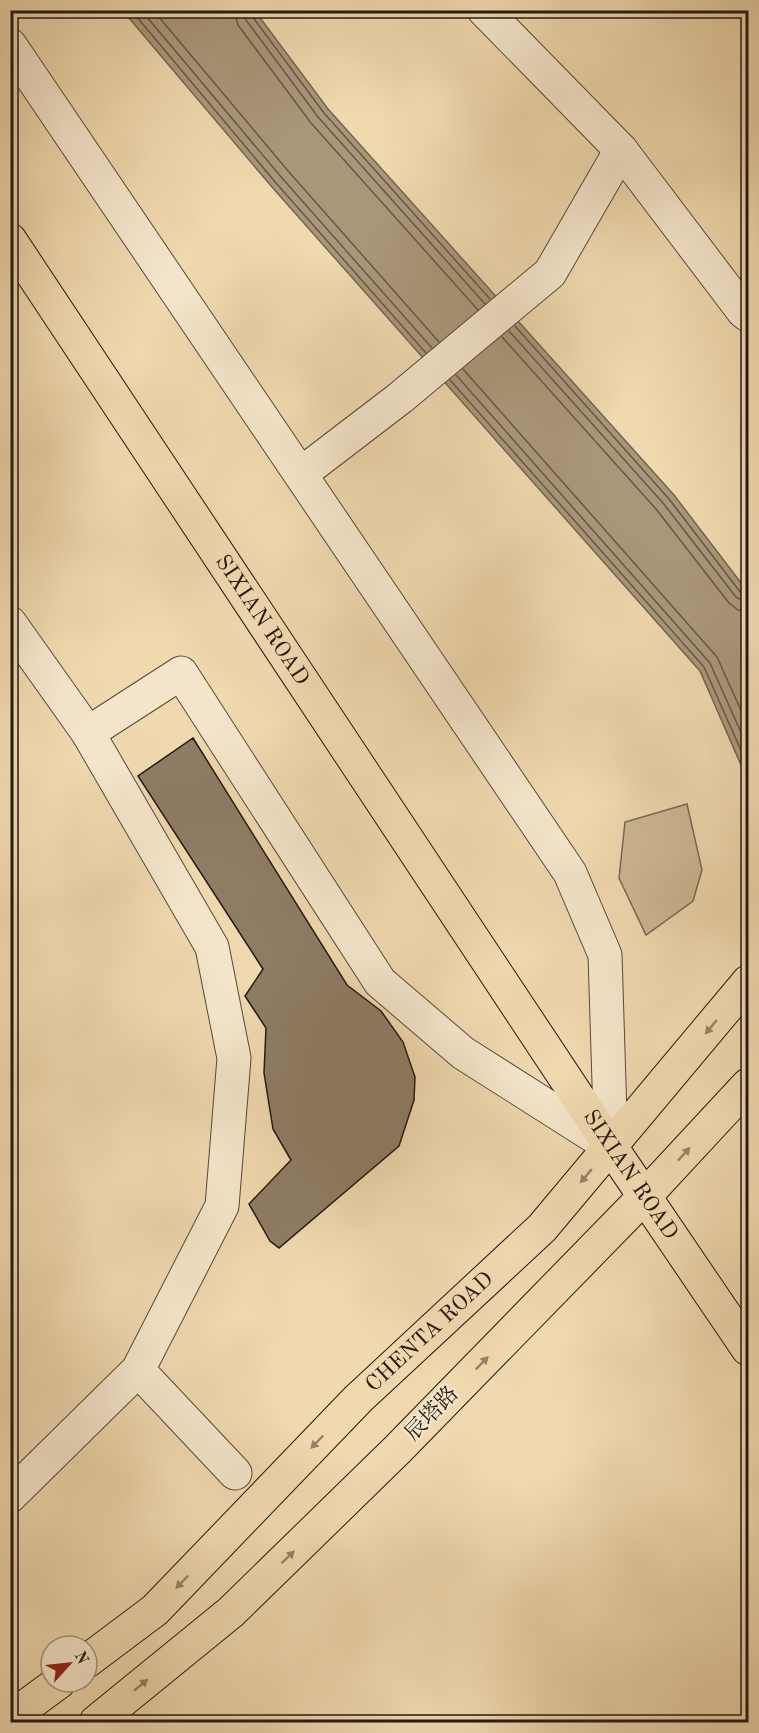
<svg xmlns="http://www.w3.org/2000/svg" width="759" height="1733" viewBox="0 0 759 1733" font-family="'Old Standard TT','Noto Serif SC',serif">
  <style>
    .green { fill: #cdb894; stroke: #786853; stroke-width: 1.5 }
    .water { fill: #aa977a; stroke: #746550; stroke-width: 1.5 }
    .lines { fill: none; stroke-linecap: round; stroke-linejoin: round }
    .shore { stroke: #665846; stroke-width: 1.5 }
    .building { fill: #8e7c64; stroke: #231912; stroke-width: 1.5 }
    .minor-casing { stroke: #564939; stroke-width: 35 }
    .major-casing { stroke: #231912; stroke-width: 35 }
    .minor { stroke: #f5e6cb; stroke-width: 33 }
    .major { stroke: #f0d8af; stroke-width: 33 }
    .oneway { fill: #948268 }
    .labels { text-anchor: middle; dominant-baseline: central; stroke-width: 4.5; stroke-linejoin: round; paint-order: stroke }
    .street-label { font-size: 22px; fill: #231912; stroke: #f5e6cb }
  </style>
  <rect width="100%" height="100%" fill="#f0d8af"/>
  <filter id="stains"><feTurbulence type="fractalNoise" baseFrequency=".00333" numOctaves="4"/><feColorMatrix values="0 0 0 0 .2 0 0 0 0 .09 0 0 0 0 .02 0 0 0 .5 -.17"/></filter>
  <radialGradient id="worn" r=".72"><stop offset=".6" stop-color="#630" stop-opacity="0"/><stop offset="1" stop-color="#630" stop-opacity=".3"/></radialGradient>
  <polygon class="green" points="687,804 702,870 693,901 646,935 619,878 625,822"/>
  <polygon class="water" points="123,11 255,11 328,109 674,495 748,592 748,781 700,671 272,187"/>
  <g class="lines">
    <g class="shore">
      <polyline points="131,10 276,183 426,353"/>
      <polyline points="141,10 282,178 432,348"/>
      <polyline points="153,10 289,172 439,342"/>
      <polyline points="234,10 238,25 311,123 478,310"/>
      <polyline points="243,10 246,20 318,117 485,304"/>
      <polyline points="251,10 252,16 324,113 490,299"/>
      <polyline points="515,326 669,499 741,593 748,595"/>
      <polyline points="509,331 663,503 736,597 748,603"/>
      <polyline points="502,337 656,509 729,603 738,610 748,612"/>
      <polyline points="463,369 717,657 748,726"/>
      <polyline points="456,375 710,663 748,748"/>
      <polyline points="450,380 704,667 748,766"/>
    </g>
  </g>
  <polygon class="building" points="193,738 347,985 381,1011 403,1042 415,1077 414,1100 399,1146 279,1248 270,1241 249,1204 291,1160 273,1129 264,1073 266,1028 245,996 263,969 138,776"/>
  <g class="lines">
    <g class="minor-casing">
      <g id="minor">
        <polyline points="484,10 621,150 743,311 748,315"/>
        <polyline points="10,45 570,873 605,955 611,1147"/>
        <polyline points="302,473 400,398 550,273 621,150"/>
        <polyline points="10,623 88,733 212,947 234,1058 222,1206 138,1370 10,1496"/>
        <polyline points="88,733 181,673 380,982 463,1053 611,1147"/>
        <polyline points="138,1370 235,1473"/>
      </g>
    </g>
    <g class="major-casing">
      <g id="major">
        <path id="s1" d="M10,240l601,907 137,202"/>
        <path id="s2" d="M87,1661l68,-51 203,-211 184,-171 206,-246"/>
        <polyline points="10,1718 59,1682"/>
        <polyline points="96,1722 231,1612 397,1450 644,1197 748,1085"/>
      </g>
    </g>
    <use href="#minor" class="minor"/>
    <use href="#major" class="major"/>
  </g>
  <defs><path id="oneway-solid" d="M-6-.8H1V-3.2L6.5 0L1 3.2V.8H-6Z" transform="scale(1.5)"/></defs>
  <g class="oneway">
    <use href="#oneway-solid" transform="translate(711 1027) rotate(130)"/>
    <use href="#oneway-solid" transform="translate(684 1154) rotate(-47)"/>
    <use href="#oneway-solid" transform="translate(586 1176) rotate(130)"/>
    <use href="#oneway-solid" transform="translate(482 1363) rotate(-46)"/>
    <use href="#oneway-solid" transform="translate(317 1442) rotate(134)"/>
    <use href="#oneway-solid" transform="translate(288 1557) rotate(-44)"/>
    <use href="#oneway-solid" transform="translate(182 1582) rotate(134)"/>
    <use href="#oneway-solid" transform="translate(141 1685) rotate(-39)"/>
  </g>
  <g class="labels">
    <g class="street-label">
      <text stroke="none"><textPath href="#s1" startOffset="456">SIXIAN ROAD</textPath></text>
      <text stroke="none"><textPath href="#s1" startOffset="1122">SIXIAN ROAD</textPath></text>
      <text stroke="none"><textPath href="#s2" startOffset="476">CHENTA ROAD</textPath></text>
      <text transform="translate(432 1414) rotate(-46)">辰塔路</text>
    </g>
  </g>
  <rect width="759" height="1733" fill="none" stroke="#f0d8af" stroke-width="36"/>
  <rect x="12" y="12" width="735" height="1709" fill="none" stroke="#231912" stroke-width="3"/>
  <rect x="18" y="18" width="723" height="1697" fill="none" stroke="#231912" stroke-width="1.5"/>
  <g transform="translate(69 1664) rotate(63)"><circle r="28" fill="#f5e6cb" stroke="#a19481" stroke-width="1.5"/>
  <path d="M0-4.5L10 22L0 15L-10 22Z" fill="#8f2418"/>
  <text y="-9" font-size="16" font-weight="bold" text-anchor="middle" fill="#231912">N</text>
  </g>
  <rect width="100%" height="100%" filter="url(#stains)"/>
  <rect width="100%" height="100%" fill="url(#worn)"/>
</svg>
